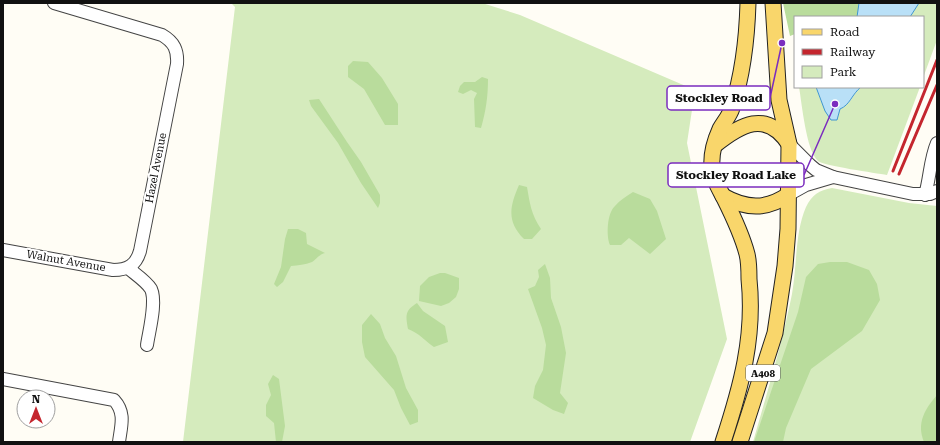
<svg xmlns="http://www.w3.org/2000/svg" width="940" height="445" viewBox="0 0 940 445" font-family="'Roboto Serif',serif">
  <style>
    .green { fill: #d5ebbd }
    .forest { fill: #b9dc9c }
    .water { fill: #b9e0f7; stroke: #3f96cf }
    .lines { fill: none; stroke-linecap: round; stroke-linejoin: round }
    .minor-casing { stroke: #444; stroke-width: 14 }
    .major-casing { stroke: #222; stroke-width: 17 }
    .minor { stroke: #fff; stroke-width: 12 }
    .major { stroke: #f9d66b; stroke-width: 15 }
    .rail { stroke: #c4262e; stroke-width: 3 }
    .labels { text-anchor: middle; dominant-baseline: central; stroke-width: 4; stroke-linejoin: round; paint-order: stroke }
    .shield { fill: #fff; stroke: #585858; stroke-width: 1 }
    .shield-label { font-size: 10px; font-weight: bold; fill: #111 }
    .street-label { font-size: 11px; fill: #111; stroke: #fff }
    .leader { fill: none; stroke: #7b2cbf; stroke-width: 1.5 }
    .callout-dot { fill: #7b2cbf; stroke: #fff; stroke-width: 1.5 }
    .callout { fill: #fff; stroke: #7b2cbf; stroke-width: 1.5 }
    .callout-label { font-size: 12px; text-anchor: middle; font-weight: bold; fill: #111 }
  </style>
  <rect width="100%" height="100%" fill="#fffdf5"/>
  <g class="green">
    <polygon points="231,3 482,3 520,15 695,90 687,143 727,339 690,442 183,442 235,7"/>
    <polygon points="919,3 937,3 937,40 923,78 923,17 910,17"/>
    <path d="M799,87h17l5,14 16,19 3,-11c10,-4 13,-15 21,-22h59l-33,88c-11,-2 -63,-9 -69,-14 -12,-11 -16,-57 -19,-74z"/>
    <path d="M832,188l77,15 28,3v236h-184c14,-49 29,-98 39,-148 5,-28 3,-62 14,-87 6,-12 13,-17 26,-19z"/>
  </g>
  <g class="forest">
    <polygon points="783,3 859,3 860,4 857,17 795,17 795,34 790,36"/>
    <polygon points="353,61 368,62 382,78 398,104 398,125 385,125 364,89 348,77 348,66"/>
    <path d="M482,77l6,2c0,17 -2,32 -7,49l-6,-1 -1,-28 3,-6 -6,-3 -8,4 -5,-2 2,-6 4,-4h11z"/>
    <polygon points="319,99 347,142 361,162 380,195 380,203 378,208 361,183 338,143 311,106 309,100"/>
    <path d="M519,185l8,2c3,17 4,27 14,42l-9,10h-8c-18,-18 -14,-33 -5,-54z"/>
    <path d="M633,192l17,7 7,12 9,28 -16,15 -21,-16 -8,7h-11c-4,-9 -3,-32 5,-39 5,-6 12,-10 18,-14z"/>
    <path d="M288,229h10l8,4 1,11 18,9c-7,2 -9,7 -13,9 -7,3 -14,3 -21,4l-8,16 -6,5 -3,-3 7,-17 4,-28z"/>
    <polygon points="830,262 847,262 869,270 877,284 880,300 862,331 811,369 786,428 783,442 754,442 798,312 806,277 818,264"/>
    <polygon points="545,264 550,278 551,298 561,327 566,353 560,393 568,403 564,414 553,410 533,398 535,386 543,370 546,345 542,328 528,289 535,286 539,277 538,270"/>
    <polygon points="440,273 445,273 459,278 459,289 456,297 449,303 441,306 419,301 420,286 429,277"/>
    <path d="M417,303l6,8 22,15 3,16 -14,5c-9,-6 -15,-14 -26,-18 -2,-13 -4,-18 9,-26z"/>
    <polygon points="371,314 380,324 385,338 396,356 406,388 418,410 418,422 410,425 401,408 394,390 365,357 362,342 362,325"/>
    <polygon points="273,375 279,379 285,426 282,442 276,442 274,423 266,416 266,405 271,395 268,384"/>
    <path d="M937,395v47h-13c-8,-19 1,-33 13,-47z"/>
  </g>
  <g class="water">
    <polygon points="859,3 919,3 910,17 857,17"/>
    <path d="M816,87h45c-9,7 -11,18 -21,22l-3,11h-6l-6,-9z"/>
  </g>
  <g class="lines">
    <g class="minor-casing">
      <g id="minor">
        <polyline points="789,144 810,165 816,170 833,177 913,194 930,194 937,191"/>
        <polyline points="788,195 806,185 833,177"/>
        <path d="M925,195c5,-17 5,-36 12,-52"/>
        <path d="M3,250l110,20c15,0 23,-5 27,-19l37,-187c1,-14 -3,-22 -15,-29l-108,-32"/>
        <path d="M128,268c7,6 18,13 23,21 6,13 -2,42 -4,56"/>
        <path d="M3,379l111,21c12,13 7,26 5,42"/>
      </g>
    </g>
    <g class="major-casing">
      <g id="major">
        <path d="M715,145c25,-20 51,-36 74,-1"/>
        <path d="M723,196c23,13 43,14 65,-1"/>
        <path d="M723,442c18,-55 32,-105 26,-163 0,-8 0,-17 -2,-25 -5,-19 -14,-38 -23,-56 -5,-10 -11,-19 -12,-31 -1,-12 3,-27 8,-38 4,-7 10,-14 12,-21 11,-34 15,-70 16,-105"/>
        <polyline points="740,442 775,333 785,266 788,229 789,144 779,100 773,3"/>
      </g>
    </g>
    <use href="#minor" class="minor"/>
    <use href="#major" class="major"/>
    <g class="rail">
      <polyline points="893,171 937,60"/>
      <polyline points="899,174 937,85"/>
    </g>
  </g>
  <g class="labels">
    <rect class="shield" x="746" y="365" width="34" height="16" rx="3"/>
    <g class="shield-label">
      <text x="763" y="373">A408</text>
    </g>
    <g class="street-label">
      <text transform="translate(156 168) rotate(-79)">Hazel Avenue</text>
      <text transform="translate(66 261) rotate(10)">Walnut Avenue</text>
    </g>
  </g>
  <path class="leader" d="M782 43L770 98M835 104L804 175"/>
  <g class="callout-dot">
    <circle cx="782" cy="43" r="4"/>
    <circle cx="835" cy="104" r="4"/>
  </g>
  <g class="callout">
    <rect x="667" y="86" width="103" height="24" rx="4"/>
    <rect x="668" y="163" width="136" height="24" rx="4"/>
  </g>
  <g class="callout-label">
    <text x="719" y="102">Stockley Road</text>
    <text x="736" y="179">Stockley Road Lake</text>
  </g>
  <rect width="940" height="445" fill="none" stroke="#111111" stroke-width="8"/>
  <rect x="794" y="16" width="130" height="72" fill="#ffffff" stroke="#a0a0a0"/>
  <rect x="802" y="29" width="20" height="6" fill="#f9d66b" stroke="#a0a0a0"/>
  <text x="830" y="36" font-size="12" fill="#111111">Road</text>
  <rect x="802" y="49" width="20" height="6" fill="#c4262e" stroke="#a0a0a0"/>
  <text x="830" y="56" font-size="12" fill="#111111">Railway</text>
  <rect x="802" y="66" width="20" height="12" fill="#d5ebbd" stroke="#a0a0a0"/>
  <text x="830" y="76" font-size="12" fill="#111111">Park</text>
  <g transform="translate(36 409)"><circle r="19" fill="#ffffff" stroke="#a0a0a0"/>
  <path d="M0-3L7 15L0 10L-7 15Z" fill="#c4262e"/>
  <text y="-6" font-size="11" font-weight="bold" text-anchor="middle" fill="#111111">N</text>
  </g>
</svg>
